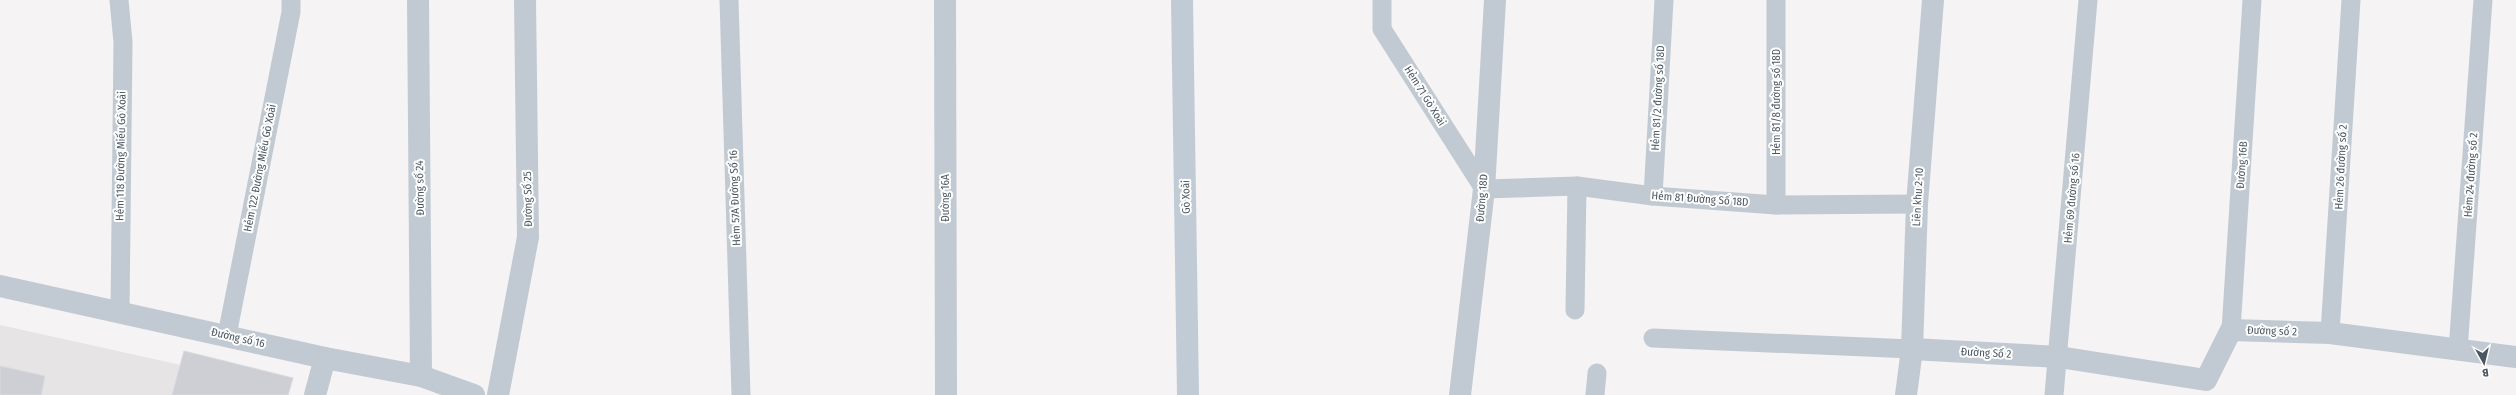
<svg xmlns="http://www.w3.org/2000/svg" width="2516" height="395" viewBox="0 0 2516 395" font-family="'Fira Sans Condensed',sans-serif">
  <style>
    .education { fill: #e6e4e5 }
    .building { fill: #cdcfd5; stroke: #d7d9de }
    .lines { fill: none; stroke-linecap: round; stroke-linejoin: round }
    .lane { stroke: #c1cad2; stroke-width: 19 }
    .street { stroke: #c1cad2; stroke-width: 22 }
    .secondary { stroke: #c1cbd6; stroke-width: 22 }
    .labels { text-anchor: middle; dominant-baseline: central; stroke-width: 4; stroke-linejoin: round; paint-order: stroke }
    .street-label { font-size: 11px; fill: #4a5661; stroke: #fff }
  </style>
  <rect width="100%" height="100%" fill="#f5f3f3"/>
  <polygon class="education" points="0,325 181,365 172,395 0,395"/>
  <g class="building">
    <polygon points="184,351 293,378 288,395 172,395"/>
    <polygon points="0,366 45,376 41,395 0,395"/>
  </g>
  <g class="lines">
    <g class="lane">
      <polyline points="119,0 123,42 120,312"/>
      <polyline points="729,0 741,395"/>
      <polyline points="1382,0 1382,29 1484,189 1577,186 1653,196 1776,205 1917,204"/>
      <polyline points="1776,0 1776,205"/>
      <polyline points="1653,196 1664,0"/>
      <polyline points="1575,310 1577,186"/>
      <polyline points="2231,330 2252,0"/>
      <polyline points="2330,333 2351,0"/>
      <polyline points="227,335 291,12 291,0"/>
      <polyline points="1653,338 1912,349"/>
      <polyline points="2458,350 2483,0"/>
      <polyline points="1595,395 1597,373"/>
      <polyline points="2054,395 2088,0"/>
    </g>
    <g class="street">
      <polyline points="418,0 421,376"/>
      <polyline points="945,0 946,395"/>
      <polyline points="0,286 325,358 421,376 474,395"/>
      <polyline points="1912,349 2059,357 2206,380 2231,330 2330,333 2516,357"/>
      <polyline points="315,395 325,358"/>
      <polyline points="498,395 528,237 525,0"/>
      <polyline points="1460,395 1484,189 1495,0"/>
      <polyline points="1906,395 1912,349 1917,204 1933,0"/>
    </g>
    <polyline class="secondary" points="1182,0 1188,395"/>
  </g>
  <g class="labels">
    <g class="street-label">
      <text transform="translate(1425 96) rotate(58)">Hẻm 71 Gò Xoài</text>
      <text transform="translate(1658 98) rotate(-87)">Hẻm 81/2 đường số 18D</text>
      <text transform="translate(1776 102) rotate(-90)">Hẻm 81/8 đường số 18D</text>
      <text transform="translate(121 156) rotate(-89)">Hẻm 118 Đường Miếu Gò Xoài</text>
      <text transform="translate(2242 165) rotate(-86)">Đường 16B</text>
      <text transform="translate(2341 167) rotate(-87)">Hẻm 26 đường số 2</text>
      <text transform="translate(260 168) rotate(-79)">Hẻm 122 Đường Miếu Gò Xoài</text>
      <text transform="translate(2471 175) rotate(-86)">Hẻm 24 đường số 2</text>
      <text transform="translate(420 188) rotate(-91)">Đường số 24</text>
      <text transform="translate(1186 197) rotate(-91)">Gò Xoài</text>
      <text transform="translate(1918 197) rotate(-87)">Liên khu 2-10</text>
      <text transform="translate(735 198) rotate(-92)">Hẻm 57A Đường Số 16</text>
      <text transform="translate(945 198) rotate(-90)">Đường 16A</text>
      <text transform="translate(1482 198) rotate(-85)">Đường 18D</text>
      <text transform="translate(2072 198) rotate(-85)">Hẻm 69 đường số 16</text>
      <text transform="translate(528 199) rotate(-91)">Đường Số 25</text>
      <text transform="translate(1700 199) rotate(4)">Hẻm 81 Đường Số 18D</text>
      <text transform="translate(2272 331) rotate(2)">Đường số 2</text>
      <text transform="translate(238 338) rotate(13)">Đường số 16</text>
      <text transform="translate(1986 353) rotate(3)">Đường Số 2</text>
    </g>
  </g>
  <g transform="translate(2484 363) rotate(172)" stroke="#ffffff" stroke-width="3" paint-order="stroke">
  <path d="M0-3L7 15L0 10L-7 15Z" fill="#4a5661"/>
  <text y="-6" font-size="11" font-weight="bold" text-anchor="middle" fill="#4a5661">B</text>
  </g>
</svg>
